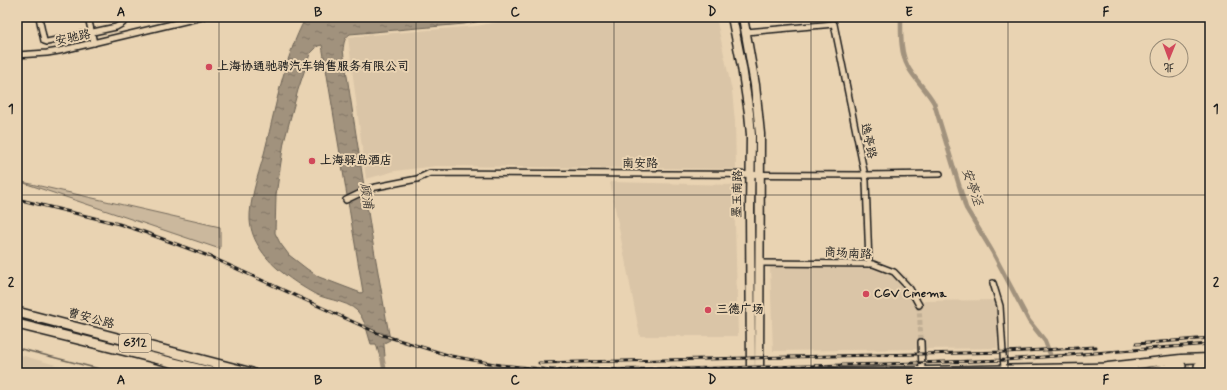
<svg xmlns="http://www.w3.org/2000/svg" width="1227" height="390" viewBox="0 0 1227 390" font-family="Mynerve,'LXGW WenKai TC',sans-serif">
  <style>
    .built { fill: #dac5a7 }
    .green { fill: #cbb89d; stroke: #746a5c }
    .water { fill: url(#water-ripples); stroke: #6c6356; fill-rule: evenodd }
    .lines { fill: none; stroke-linecap: round; stroke-linejoin: round }
    .stream { stroke: #6c6356; stroke-width: 1.5 }
    .canal { stroke: #a1927d; stroke-width: 4.5 }
    .minor-tunnel { stroke: #c0ae94; stroke-width: 5; stroke-dasharray: 5 2.5; stroke-linecap: butt }
    .trunk-tunnel { stroke: #c0ae94; stroke-width: 9; stroke-dasharray: 9 4.5; stroke-linecap: butt }
    .minor-casing { stroke: #1c1c1c; stroke-width: 8 }
    .secondary-casing { stroke: #1c1c1c; stroke-width: 10 }
    .primary-casing { stroke: #1c1c1c; stroke-width: 11 }
    .trunk-casing { stroke: #1c1c1c; stroke-width: 12 }
    .minor { stroke: #e9d3b2; stroke-width: 5 }
    .secondary { stroke: #e9d3b2; stroke-width: 7 }
    .primary { stroke: #e9d3b2; stroke-width: 8 }
    .trunk { stroke: #e9d3b2; stroke-width: 9 }
    .rail-casing { stroke: #1c1c1c; stroke-width: 3 }
    .rail { stroke: #e9d3b2; stroke-width: 1.5; stroke-dasharray: 4.5; stroke-linecap: butt }
    .grid { fill: none; stroke: #1c1c1c; stroke-width: 1; stroke-opacity: 0.55 }
    .poi-dot { fill: #d1495b; stroke: #e9d3b2; stroke-width: 1.5 }
    .labels { text-anchor: middle; dominant-baseline: central; stroke-width: 4; stroke-linejoin: round; paint-order: stroke }
    .shield { fill: #e9d3b2; stroke: #5a5349; stroke-width: 1 }
    .shield-label { font-size: 11px; font-weight: bold; fill: #1c1c1c }
    .street-label { font-size: 12px; fill: #1c1c1c; stroke: #e9d3b2 }
    .poi-label { font-size: 12px; font-weight: bold; fill: #1c1c1c; stroke: #e9d3b2; text-anchor: start }
    .water-label { font-size: 13px; font-style: italic; fill: #443f39; stroke: #e9d3b2 }
    .neatline { fill: none; stroke: #1c1c1c; stroke-width: 1.5 }
    .grid-label { font-size: 13px; text-anchor: middle; font-weight: bold; fill: #1c1c1c }
  </style>
  <defs>
    <pattern id="water-ripples" width="26" height="14" patternUnits="userSpaceOnUse"><rect width="26" height="14" fill="#a1927d"/><path d="M2 4q2-2 4 0t4 0M15 11q2-2 4 0t4 0" fill="none" stroke="#827666"/></pattern>
  </defs>
  <rect width="100%" height="100%" fill="#e9d3b2"/>
  <filter id="ink" filterUnits="userSpaceOnUse"><feTurbulence type="fractalNoise" baseFrequency=".025" numOctaves="2"/><feDisplacementMap in="SourceGraphic" scale="8" xChannelSelector="R" yChannelSelector="G"/><feConvolveMatrix kernelMatrix="1 2 1 2 8 2 1 2 1" color-interpolation-filters="sRGB"/></filter>
  <g filter="url(#ink)">
    <g class="built">
      <polygon points="523,17 716,17 732,91 735,122 736,169 436,166 395,171 366,179 348,37 477,26"/>
      <polygon points="610,182 734,185 738,336 640,336"/>
      <polygon points="881,263 894,267 907,277 915,291 920,301 997,300 997,348 773,351 770,266"/>
      <polygon points="17,354 84,373 17,373"/>
    </g>
    <polygon class="green" points="18,181 220,227 220,249"/>
    <path class="water" d="M306,17h198l-40,7 -114,10c-6,4 -6,9 -7,16l29,188 18,102 -6,3v3l1,10 -5,1 -4,-13h-5c-3,-9 -5,-20 -10,-28 -8,-15 -32,-15 -46,-22 -11,-6 -22,-13 -32,-21 -16,-12 -32,-32 -33,-53 -1,-17 8,-45 13,-62 12,-47 20,-98 43,-141zM322,45l41,247 -2,1 -42,-16 -12,-8 -18,-14 -9,-12 -5,-10 1,-38 8,-53 14,-52 12,-36 8,-8z"/>
    <g class="lines">
      <polyline class="stream" points="17,348 115,373"/>
      <g class="canal">
        <path d="M901,17c0,16 -1,35 7,50 7,13 19,23 26,36l32,105 26,43 37,70 16,20 5,13"/>
        <polyline points="381,351 385,373"/>
      </g>
      <polyline class="minor-tunnel" points="919,305 921,342"/>
      <polyline class="trunk-tunnel" points="1181,366 1199,366"/>
      <g class="minor-casing">
        <g id="minor">
          <polyline points="39,17 44,41 47,42 116,27 123,23 125,17"/>
          <polyline points="88,17 94,43"/>
          <polyline points="746,32 834,24 866,181 869,264"/>
          <polyline points="17,55 47,53 59,51 202,17"/>
          <polyline points="346,200 371,188 417,179 430,173 865,175 940,174"/>
          <polyline points="759,263 873,264 894,272 910,289 919,305"/>
          <polyline points="993,283 1000,306 1004,369"/>
          <polyline points="921,342 922,371"/>
        </g>
      </g>
      <g class="secondary-casing">
        <polyline id="secondary" points="789,373 1113,367"/>
      </g>
      <g class="primary-casing">
        <g id="primary">
          <polyline points="732,17 742,67 749,113 751,135 750,210 751,373"/>
          <polyline points="743,17 755,85 760,134 759,373"/>
          <polyline points="1108,367 1181,359 1210,358"/>
        </g>
      </g>
      <g class="trunk-casing">
        <g id="trunk">
          <polyline points="17,312 252,373"/>
          <polyline points="17,324 215,373"/>
          <polyline points="1199,366 1210,361"/>
          <polyline points="1117,373 1150,372 1181,366"/>
        </g>
      </g>
      <use href="#minor" class="minor"/>
      <use href="#secondary" class="secondary"/>
      <use href="#primary" class="primary"/>
      <use href="#trunk" class="trunk"/>
      <g class="rail-casing">
        <g id="rail">
          <polyline points="17,199 119,224 144,232 211,257 382,335 451,356 500,365 552,370 680,369 886,364 1005,360 1210,344"/>
          <polyline points="1136,344 1210,338"/>
          <polyline points="539,363 1006,352 1096,347"/>
        </g>
      </g>
      <use href="#rail" class="rail"/>
    </g>
  </g>
  <path class="grid" d="M219,17v356M416,17v356M614,17v356M811,17v356M1008,17v356M17,195h1193"/>
  <g class="poi-dot">
    <circle cx="209" cy="67" r="4"/>
    <circle cx="312" cy="161" r="4"/>
    <circle cx="866" cy="294" r="4"/>
    <circle cx="708" cy="310" r="4"/>
  </g>
  <g class="labels">
    <rect class="shield" x="119" y="334" width="32" height="18" rx="3"/>
    <g class="shield-label">
      <text x="135" y="343">G312</text>
    </g>
    <g class="street-label">
      <text transform="translate(73 38) rotate(-12)">安驰路</text>
      <text transform="translate(868 141) rotate(78)">逸亭路</text>
      <text x="640" y="164">南安路</text>
      <text transform="translate(738 194) rotate(-89)">墨玉南路</text>
      <text transform="translate(848 254) rotate(3)">商场南路</text>
      <text transform="translate(91 319) rotate(15)">曹安公路</text>
    </g>
    <g class="poi-label">
      <text x="217" y="67">上海协通驰骋汽车销售服务有限公司</text>
      <text x="320" y="161">上海驿岛酒店</text>
      <text x="874" y="294">CGV Cinema</text>
      <text x="716" y="310">三德广场</text>
    </g>
    <g class="water-label">
      <text transform="translate(972 187) rotate(71)">安亭泾</text>
      <text transform="translate(366 196) rotate(80)">顾浦</text>
    </g>
  </g>
  <rect width="1227" height="390" fill="none" stroke="#e9d3b2" stroke-width="44"/>
  <g transform="translate(1169 58) rotate(181)"><circle r="19" fill="#e9d3b2" stroke="#978a76"/>
  <path d="M0-3L7 15L0 10L-7 15Z" fill="#d1495b"/>
  <text y="-6" font-size="11" font-weight="bold" text-anchor="middle" fill="#1c1c1c">北</text>
  </g>
  <rect x="22" y="22" width="1183" height="346" class="neatline"/>
  <g class="grid-label">
    <text x="121" y="16">A</text>
    <text x="318" y="16">B</text>
    <text x="515" y="16">C</text>
    <text x="712" y="16">D</text>
    <text x="909" y="16">E</text>
    <text x="1106" y="16">F</text>
    <text x="11" y="113">1</text>
    <text x="1216" y="113">1</text>
    <text x="11" y="286">2</text>
    <text x="1216" y="286">2</text>
    <text x="121" y="384">A</text>
    <text x="318" y="384">B</text>
    <text x="515" y="384">C</text>
    <text x="712" y="384">D</text>
    <text x="909" y="384">E</text>
    <text x="1106" y="384">F</text>
  </g>
</svg>
